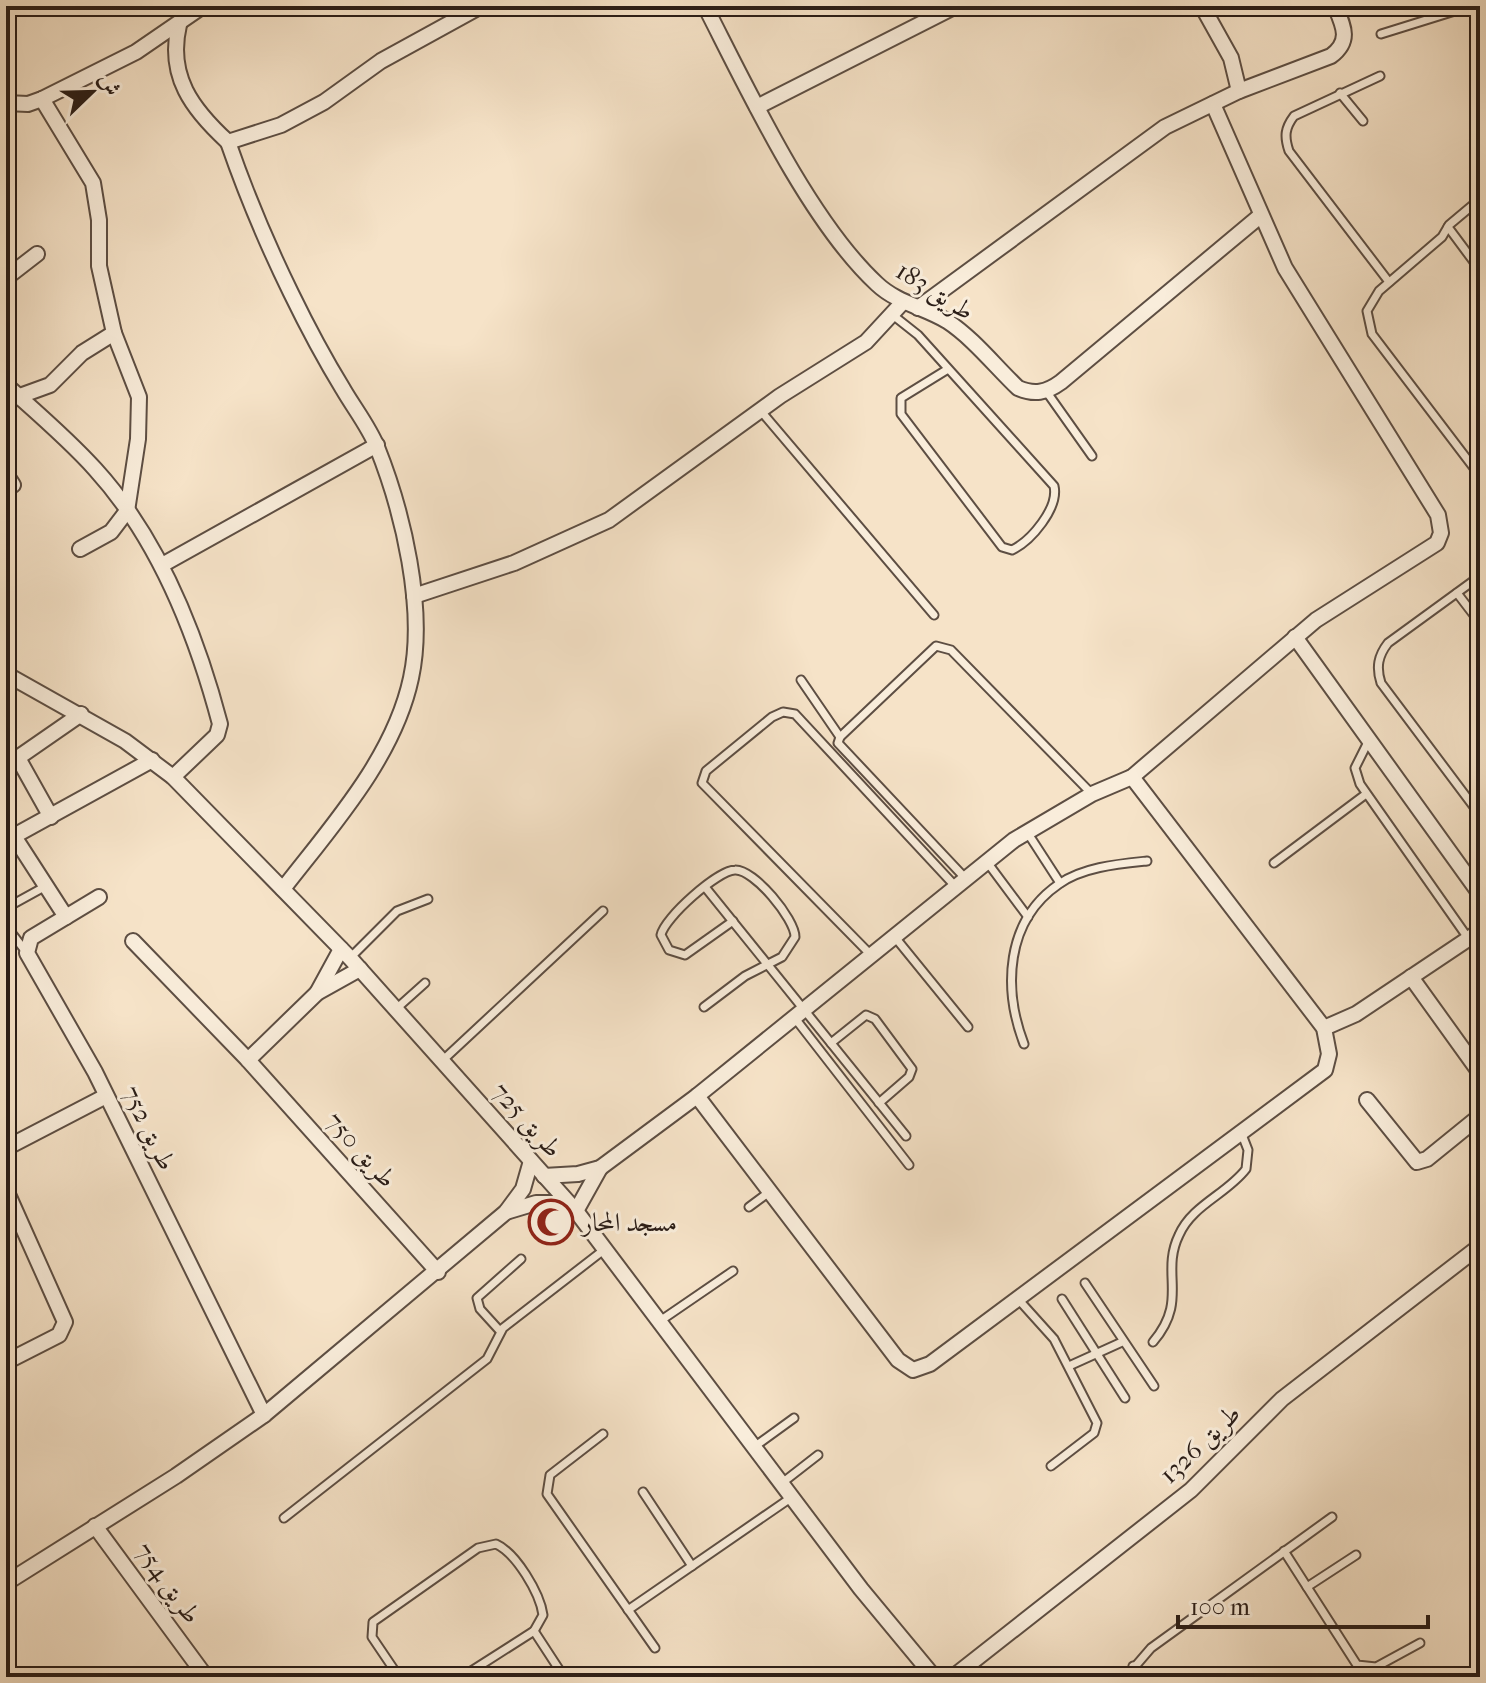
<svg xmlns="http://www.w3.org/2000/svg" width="1486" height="1683" viewBox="0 0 1486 1683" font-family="'IM FELL French Canon',Amiri,serif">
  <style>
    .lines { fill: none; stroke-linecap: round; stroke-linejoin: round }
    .service-casing { stroke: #5d4e43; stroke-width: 11 }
    .minor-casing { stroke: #5d4e43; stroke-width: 18 }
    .service { stroke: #f9eddb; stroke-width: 7 }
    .minor { stroke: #f9eddb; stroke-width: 14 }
    .labels { text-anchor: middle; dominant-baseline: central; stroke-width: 6; stroke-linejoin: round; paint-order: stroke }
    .street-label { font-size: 26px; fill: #2a1d17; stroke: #f9eddb }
    .poi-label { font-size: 26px; fill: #2a1d17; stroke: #f9eddb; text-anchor: start }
  </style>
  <rect width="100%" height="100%" fill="#f6e3c8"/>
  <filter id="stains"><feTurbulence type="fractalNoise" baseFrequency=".0025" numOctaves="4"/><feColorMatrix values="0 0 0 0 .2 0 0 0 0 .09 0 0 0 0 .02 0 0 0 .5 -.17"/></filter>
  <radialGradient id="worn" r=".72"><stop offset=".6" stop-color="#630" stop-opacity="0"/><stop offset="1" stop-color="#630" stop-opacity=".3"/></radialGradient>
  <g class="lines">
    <g class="service-casing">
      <g id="service">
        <polyline points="1474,6 1480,14"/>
        <polyline points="1381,34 1471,6"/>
        <path d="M1380,76l-86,40c-9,12 -10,20 -5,35l100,131"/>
        <polyline points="1340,93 1363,121"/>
        <polyline points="1480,199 1449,225 1442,237 1379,291 1367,311 1372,334 1480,476"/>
        <polyline points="1448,227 1480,270"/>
        <path d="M894,316l24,19 136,151c5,22 -23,55 -42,64l-10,-3 -101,-133v-16l47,-29"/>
        <polyline points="1046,391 1092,456"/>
        <polyline points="760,410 934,615"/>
        <path d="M1480,576l-92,67c-10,13 -12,24 -7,40l99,132"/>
        <polyline points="1457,593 1480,623"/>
        <polyline points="801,680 840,737"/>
        <polyline points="1369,740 1355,768 1360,784 1468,938"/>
        <polyline points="1027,832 1060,883"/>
        <polyline points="987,862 1028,917"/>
        <polyline points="1274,863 1366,794"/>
        <polyline points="966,879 838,743 840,737 936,646 951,650 1092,794"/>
        <polyline points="705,887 906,1136"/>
        <polyline points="6,908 46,886"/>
        <polyline points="6,926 27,953"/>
        <polyline points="894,936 968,1027"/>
        <polyline points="871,955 702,783 706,771 772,717 783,712 795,714 956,887"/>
        <polyline points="350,958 397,911 428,899"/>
        <path d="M704,1007l41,-31 37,-19 13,-20c0,-18 -41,-68 -60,-67 -17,0 -71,48 -74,65l8,15 16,5 48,-34"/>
        <polyline points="396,1009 425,983"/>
        <polyline points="794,1017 909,1165"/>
        <polyline points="831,1043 866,1015 875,1019 912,1069 909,1077 879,1103"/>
        <path d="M1024,1044c-21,-55 -19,-123 35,-160 24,-17 59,-20 88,-23"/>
        <polyline points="442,1061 603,911"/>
        <polyline points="749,1207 768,1193"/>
        <polyline points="1085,1283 1154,1386"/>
        <polyline points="1018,1299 1054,1339 1097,1423 1094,1433 1051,1466"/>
        <polyline points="1062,1299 1125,1398"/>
        <polyline points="660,1321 733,1271"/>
        <polyline points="500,1331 480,1309 477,1298 521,1259"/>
        <path d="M1153,1342c36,-42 7,-68 26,-107 13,-30 48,-41 67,-66l2,-19 -7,-18"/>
        <polyline points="1069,1366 1122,1342"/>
        <polyline points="603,1434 550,1475 547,1494 655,1648"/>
        <polyline points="754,1447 794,1418"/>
        <polyline points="782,1483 818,1455"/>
        <polyline points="643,1492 692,1566"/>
        <polyline points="284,1518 487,1359 503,1328 605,1249"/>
        <polyline points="1284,1551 1357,1665 1376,1667 1420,1643"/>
        <polyline points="1307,1587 1356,1555"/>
        <polyline points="628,1610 792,1497"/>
        <polyline points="534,1631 564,1677"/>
        <polyline points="1133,1666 1139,1677"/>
        <path d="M399,1677l-27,-40 1,-15 105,-74 18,-4c20,9 44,49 47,71l-9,16 -72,46"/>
        <polyline points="1126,1677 1151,1648 1332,1517"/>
      </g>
    </g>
    <g class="minor-casing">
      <g id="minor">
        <path d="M705,6c43,84 104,215 172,278 20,19 47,23 70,37 26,17 48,45 71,67 16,7 28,5 43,-6l199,-166"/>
        <polyline points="1202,6 1231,58 1239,91"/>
        <path d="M179,25c-12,51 13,84 49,117l53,-17 43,-23 57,-41 100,-55"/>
        <polyline points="42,99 93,183 99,220 99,266 114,333 139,397 138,439 127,511 111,532 80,549"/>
        <polyline points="6,103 28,104 42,99 136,52 203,6"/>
        <polyline points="757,107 956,6"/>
        <path d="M228,142c18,52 39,102 63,151 16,33 33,65 52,96 11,19 26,38 34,58 26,65 49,162 34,231 -17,80 -80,149 -128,211"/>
        <polyline points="6,278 37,254"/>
        <path d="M918,308l247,-181 74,-36 92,-35c20,-15 13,-29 4,-50"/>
        <path d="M6,385c30,27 62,54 89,84 64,70 101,164 125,255l-3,11 -44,42"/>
        <polyline points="6,401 50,385 82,353 114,333"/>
        <polyline points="6,474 13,485"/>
        <polyline points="162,565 377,445"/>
        <polyline points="414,596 514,563 609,520 780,396 866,342 903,302"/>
        <polyline points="1295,637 1480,894"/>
        <polyline points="6,674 125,741 173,777 350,958 576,1211 861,1589 934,1677"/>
        <polyline points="18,758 51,817"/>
        <polyline points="6,766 81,714"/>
        <polyline points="6,824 66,917"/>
        <polyline points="14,836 152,760"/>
        <polyline points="99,897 31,938 27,953 95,1072 264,1415"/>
        <polyline points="133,941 248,1060 438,1272"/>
        <polyline points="1411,977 1480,1073"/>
        <polyline points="317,993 341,949"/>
        <polyline points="1324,1028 1356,1014 1480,931"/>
        <polyline points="248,1060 317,993 360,969"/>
        <polyline points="697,1096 898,1360 913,1370 930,1364 1325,1070 1329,1054 1324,1028 1132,777"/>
        <polyline points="1367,1100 1417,1162 1427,1159 1480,1116"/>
        <polyline points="6,1148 106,1096"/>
        <polyline points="544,1176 578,1174 600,1168 697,1096 1014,840 1092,794 1132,777 1316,620 1437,543 1441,533 1438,515 1285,268 1213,104"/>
        <polyline points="6,1190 65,1322 59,1335 6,1362"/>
        <polyline points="576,1211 600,1168"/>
        <polyline points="506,1212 536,1203 568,1203"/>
        <polyline points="95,1526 206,1677"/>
        <polyline points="6,1583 176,1476 264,1415 506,1212 523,1189 531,1161"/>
        <polyline points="953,1677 1191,1490 1282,1399 1480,1246"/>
      </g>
    </g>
    <use href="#service" class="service"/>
    <use href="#minor" class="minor"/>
  </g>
  <defs>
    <g id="mosque-ring" transform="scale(2.3)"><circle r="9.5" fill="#f9eddb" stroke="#8f2418" stroke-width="1.5"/><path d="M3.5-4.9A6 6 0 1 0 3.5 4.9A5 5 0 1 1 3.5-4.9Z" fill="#8f2418"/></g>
  </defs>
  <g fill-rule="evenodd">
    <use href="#mosque-ring" x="551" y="1222"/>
  </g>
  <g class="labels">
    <g class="street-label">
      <text transform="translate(935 291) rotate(32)">طريق 183</text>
      <text transform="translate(527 1120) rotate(48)">طريق 725</text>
      <text transform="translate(149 1128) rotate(64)">طريق 752</text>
      <text transform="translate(361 1150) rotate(48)">طريق 750</text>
      <text transform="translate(1200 1444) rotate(-44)">طريق 1326</text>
      <text transform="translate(168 1583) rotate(54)">طريق 754</text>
    </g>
    <g class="poi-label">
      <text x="582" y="1222">مسجد المحار</text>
    </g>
  </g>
  <rect width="1486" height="1683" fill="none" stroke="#f6e3c8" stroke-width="32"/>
  <rect x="8" y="8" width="1470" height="1667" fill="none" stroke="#2a1d17" stroke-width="4"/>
  <rect x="16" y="16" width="1454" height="1651" fill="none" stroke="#2a1d17" stroke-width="2"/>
  <g transform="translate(92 92) rotate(67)" stroke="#f9eddb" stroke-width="6" paint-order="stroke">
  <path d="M0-6L14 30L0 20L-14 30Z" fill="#2a1d17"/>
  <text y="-12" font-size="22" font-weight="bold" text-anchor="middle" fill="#2a1d17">ش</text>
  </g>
  <path d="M1178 1615v12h250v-12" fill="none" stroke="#2a1d17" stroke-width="4"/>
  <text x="1190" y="1615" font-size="24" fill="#2a1d17" stroke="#f9eddb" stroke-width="6" paint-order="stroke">100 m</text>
  <rect width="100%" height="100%" filter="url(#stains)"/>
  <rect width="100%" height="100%" fill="url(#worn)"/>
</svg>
